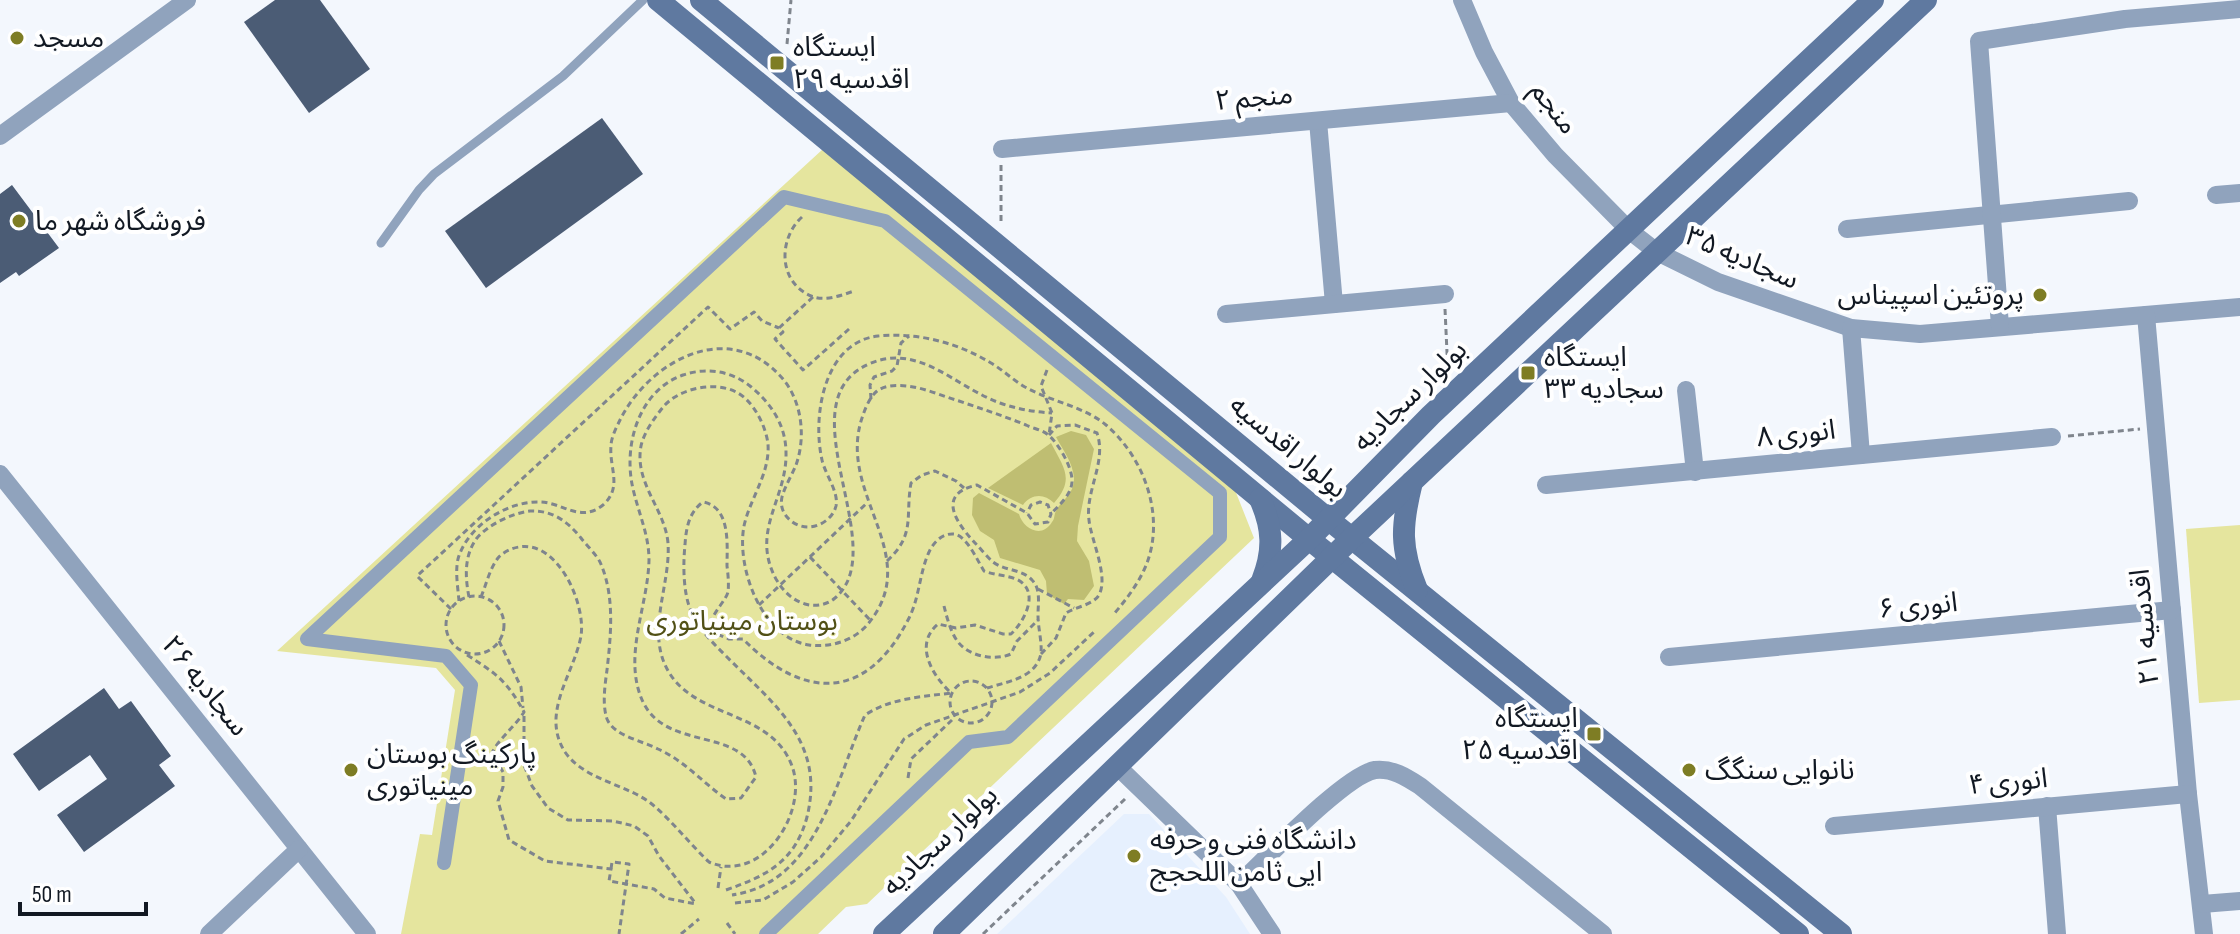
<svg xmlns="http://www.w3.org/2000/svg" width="2240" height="934" viewBox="0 0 2240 934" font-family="'Sofia Sans Condensed','Noto Sans Arabic',sans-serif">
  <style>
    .built { fill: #e6f0fe }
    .green { fill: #e5e59e }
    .water { fill: #bfbe72 }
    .building { fill: #4b5c75 }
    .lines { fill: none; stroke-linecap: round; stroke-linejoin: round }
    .path { stroke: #7f858d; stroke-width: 3; stroke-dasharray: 6 4; stroke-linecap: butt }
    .service { stroke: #90a3bd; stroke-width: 9 }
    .pedestrian { stroke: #90a3bd; stroke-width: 14 }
    .minor { stroke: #90a3bd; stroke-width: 18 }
    .secondary { stroke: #5f79a0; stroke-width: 22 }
    .poi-dot { fill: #7e7d24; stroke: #fff; stroke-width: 3 }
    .labels { text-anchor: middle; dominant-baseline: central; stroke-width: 8; stroke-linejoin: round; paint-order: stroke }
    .poi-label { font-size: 28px; fill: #121923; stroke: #fff; text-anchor: start }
    .street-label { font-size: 28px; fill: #121923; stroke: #fff }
    .park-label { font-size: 28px; fill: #515016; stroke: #fff }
  </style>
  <rect width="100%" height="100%" fill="#f3f7fd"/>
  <polygon class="built" points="1124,814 1149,814 1226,897 1250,934 997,934"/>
  <g class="green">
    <polygon points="823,149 1231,480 1254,538 867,904 846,907 818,934 401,934 420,834 432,835 455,690 436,668 277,651"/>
    <polygon points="2240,525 2240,700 2199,703 2186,529"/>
  </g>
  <g class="water">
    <path d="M1071,431l15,4 8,14 -16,77 -1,15 12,20 5,25 -10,14 -16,-1 -4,5 -17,-10 -1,-13 -6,-11 -40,-12 -6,-18 -14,-9 -8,-16 1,-17 6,-5 40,21c4,15 23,25 33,8 3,-3 2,-8 4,-11 7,-13 18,-16 18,-33 -1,-15 -11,-28 -18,-41z"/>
    <path d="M1051,443c13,25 24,36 3,60 -10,-10 -23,-9 -31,2l-35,-17z"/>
  </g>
  <g class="building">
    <polygon points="275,0 320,0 370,69 309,113 244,22"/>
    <polygon points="602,118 643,174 486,288 445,231"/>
    <polygon points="12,185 59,248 19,276 16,272 0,283 0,194"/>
    <polygon points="104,688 119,709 131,701 171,756 159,765 175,786 84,852 57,815 107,779 90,755 39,791 13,754"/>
  </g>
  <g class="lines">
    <g class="path">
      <polyline points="787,44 791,0"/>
      <path d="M802,217c-24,22 -24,65 9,79 14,6 31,-1 43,-5"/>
      <polyline points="1001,221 1001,165"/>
      <polyline points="813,297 779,328 783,332 775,339 803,370 849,329"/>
      <polyline points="1445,309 1448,374"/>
      <polyline points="1047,370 1041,386 1052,413 1049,435"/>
      <polyline points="871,399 870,385 874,377 892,371 897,366 901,343 909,336"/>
      <polyline points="2068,436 2140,429"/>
      <polyline points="810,557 871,621"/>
      <path d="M887,561c29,-27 18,-44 24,-78l11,-8 13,-4 21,10 8,7"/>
      <polyline points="1038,589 1074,608"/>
      <circle cx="475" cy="625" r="29"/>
      <path d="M469,597c-4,-20 -5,-42 8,-59 12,-14 36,-25 53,-27 23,-1 38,11 51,27 6,8 15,16 19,24 15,33 11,73 7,108 -2,15 -5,34 0,49 7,17 36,22 51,30 27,12 45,34 68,50l15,-1 15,-21c-12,-51 -89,-25 -113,-75 -21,-45 5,-95 6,-142 0,-27 -12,-50 -17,-76 -8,-42 8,-94 51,-109 24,-8 48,-4 67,11 21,17 36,39 36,67 1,46 -36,78 -10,126 7,12 16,21 29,25 10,3 22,1 30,-6 59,-50 -53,-196 34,-234 50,-22 86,23 131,39 17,6 34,9 52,10"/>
      <path d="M481,597c5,-12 9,-29 17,-39 5,-6 14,-10 21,-11 39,-7 67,57 62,89 -7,38 -41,77 -16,116 20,29 63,32 88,53 20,17 37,39 56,57 53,23 100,-50 83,-96 -20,-55 -93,-47 -122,-92 -26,-40 1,-88 -2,-131 -3,-34 -34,-60 -27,-97 3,-14 14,-29 23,-40 16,-18 51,-25 72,-14 17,8 30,34 32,52 2,30 -18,54 -24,82 -8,42 18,112 65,119 23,3 48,-5 62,-25 51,-67 -34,-127 -9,-202 3,-9 7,-20 15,-27 8,-6 20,-6 30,-5 18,2 35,10 52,15 23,8 45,15 67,24 6,3 16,5 21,9 11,8 26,34 25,48 -1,13 -12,22 -21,32"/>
      <path d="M459,601c-1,-13 -4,-29 -1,-42 9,-32 47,-57 80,-57 23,-1 42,22 65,3 20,-18 6,-37 8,-59 0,-8 5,-18 9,-26 30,-60 110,-103 163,-41 19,23 23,58 13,86 -4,10 -11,21 -14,32 -4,17 12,31 28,30 11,-1 23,-9 26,-21 3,-14 -11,-32 -14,-46 -10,-44 2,-118 56,-124 40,-4 80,7 113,27 12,7 22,17 34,24 27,15 58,19 81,38 40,34 61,96 38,145 -8,17 -19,31 -31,45"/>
      <polyline points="759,605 868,502"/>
      <path d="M944,606c3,12 7,27 14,36 12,15 37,19 53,12l6,-13 21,-21"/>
      <polyline points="451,609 417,576 708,307 730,329 754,312 762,321 779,328"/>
      <polyline points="499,641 521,687 523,708"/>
      <path d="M1041,654l15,-16 10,-25c9,-6 27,-8 33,-18 10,-19 -8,-55 -10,-75 -4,-29 18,-58 8,-87l-22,-8 -18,1 -8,9"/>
      <path d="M467,655c30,19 40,26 57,57 -9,15 -25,26 -32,41l11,19v15l-5,14 11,39 36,21 66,8 -2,12 45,8 11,9 31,6"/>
      <circle cx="971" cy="702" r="21"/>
      <path d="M987,688c19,-6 50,-10 54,-35 1,-12 -3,-25 -3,-38 0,-12 3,-26 -6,-35 -10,-11 -27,-9 -39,-18 -6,-5 -12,-13 -17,-18 -19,-20 -41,-50 1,-59l50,28 8,11 13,-2 3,-8 -3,-9 -8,-3 -9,3 -4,8"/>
      <polyline points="524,716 524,765 532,786 548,808 568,820 613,821 634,826 648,836 659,856 696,904"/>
      <polyline points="908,778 911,759 952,720"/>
      <polyline points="611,869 612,862 629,864 619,934"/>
      <polyline points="718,888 721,867"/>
      <path d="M726,890c40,-14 69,-28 81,-73 19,-77 -35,-114 -83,-163 -13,-13 -26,-26 -33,-43 -8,-18 -8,-47 -6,-66 1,-17 4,-33 18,-43 28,5 24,43 24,64 1,8 2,18 1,26 -2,8 -14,19 -18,32l4,9 15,6h14c60,61 123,63 165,-19 12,-22 11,-48 22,-70 5,-9 13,-17 24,-16 13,2 23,26 30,37 10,4 22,4 32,8 25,11 9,42 -5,55h-8l-28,-9 -19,3 -18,-4c-25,21 -5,52 13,69 -30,4 -60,5 -86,22 -30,67 -48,168 -133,180"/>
      <polyline points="735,903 763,900 793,882 821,857 851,821 904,739 926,725 1020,692 1050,673 1095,631"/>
      <polyline points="727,923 735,934"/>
      <polyline points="681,934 699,919"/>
      <polyline points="983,934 1125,799"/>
    </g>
    <polyline class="service" points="381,243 419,190 434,174 563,76 643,0"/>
    <polyline class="pedestrian" points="444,863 471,685 446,656 307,639 784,197 885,221 1220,493 1220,537 1008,737 969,742 766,934"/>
    <g class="minor">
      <polyline points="1462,0 1484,52 1511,103 1555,155 1630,231 1657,252 1718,282 1851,328 1920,334 2240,307"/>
      <polyline points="1318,121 1334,304"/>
      <polyline points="0,136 187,0"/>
      <polyline points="1002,149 1511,103"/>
      <polyline points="2216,195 2240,193"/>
      <polyline points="1847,229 2129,201"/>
      <polyline points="1226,314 1445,294"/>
      <polyline points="2146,315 2188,794 2204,934"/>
      <polyline points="2000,326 1979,41 2125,19 2240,9"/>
      <polyline points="1851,328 1861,455"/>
      <polyline points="1686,390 1695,472"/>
      <polyline points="0,474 367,934"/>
      <polyline points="1546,485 2052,437"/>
      <polyline points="1669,657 2172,610"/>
      <polyline points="1117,766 1239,884 1272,934"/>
      <polyline points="2047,806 2057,934"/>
      <polyline points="1834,826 2188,794"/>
      <path d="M1239,884c26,-24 106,-109 136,-114 17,-2 31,7 45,16l183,148"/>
      <polyline points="2202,904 2240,901"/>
      <polyline points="209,934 299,849"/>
    </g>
    <g class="secondary">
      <polyline points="658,0 1309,539 1798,934"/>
      <polyline points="701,0 1328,519 1841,934"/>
      <path d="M1412,482c-11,44 -12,66 5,108"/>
      <path d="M1260,499c13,29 14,52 2,82"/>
      <polyline points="884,934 1309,539 1431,415 1873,0"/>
      <polyline points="944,934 1352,538 1926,0"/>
    </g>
  </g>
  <g class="poi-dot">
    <circle cx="17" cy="38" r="8"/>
    <rect x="769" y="55" width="16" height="16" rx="4"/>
    <circle cx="19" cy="221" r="8"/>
    <circle cx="2040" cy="295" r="8"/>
    <rect x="1520" y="365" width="16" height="16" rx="4"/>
    <rect x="1586" y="726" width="16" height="16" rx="4"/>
    <circle cx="351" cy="770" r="8"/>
    <circle cx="1689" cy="770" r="8"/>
    <circle cx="1134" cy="856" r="8"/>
  </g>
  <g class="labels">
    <g class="poi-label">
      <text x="33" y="38">مسجد</text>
      <text x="793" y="47">ایستگاه<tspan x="793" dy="32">اقدسیه ۲۹</tspan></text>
      <text x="35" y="221">فروشگاه شهر ما</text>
      <text x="2024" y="295" text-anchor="end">پروتئین اسپیناس</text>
      <text x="1544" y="357">ایستگاه<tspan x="1544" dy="32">سجادیه ۳۳</tspan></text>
      <text x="1578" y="718" text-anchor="end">ایستگاه<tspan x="1578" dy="32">اقدسیه ۲۵</tspan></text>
      <text x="367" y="754">پارکینگ بوستان<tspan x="367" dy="32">مینیاتوری</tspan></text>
      <text x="1705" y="770">نانوایی سنگگ</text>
      <text x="1150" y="840">دانشگاه فنی و حرفه<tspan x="1150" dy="32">ایی ثامن اللحجج</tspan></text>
    </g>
    <g class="street-label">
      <text transform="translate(1254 98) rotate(-5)">منجم ۲</text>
      <text transform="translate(1554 108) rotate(52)">منجم</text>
      <text transform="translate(1742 258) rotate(23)">سجادیه ۳۵</text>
      <text transform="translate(1410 396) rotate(-44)">بولوار سجادیه</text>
      <text transform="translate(1796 434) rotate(-6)">انوری ۸</text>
      <text transform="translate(1288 447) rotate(40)">بولوار اقدسیه</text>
      <text transform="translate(1918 606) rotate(-5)">انوری ۶</text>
      <text transform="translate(2145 627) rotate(-95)">اقدسیه ۲۱</text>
      <text transform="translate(205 686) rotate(51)">سجادیه ۲۶</text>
      <text transform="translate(2008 782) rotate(-5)">انوری ۴</text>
      <text transform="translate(940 841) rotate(-43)">بولوار سجادیه</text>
    </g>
    <g class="park-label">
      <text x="742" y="621">بوستان مینیاتوری</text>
    </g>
  </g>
  <path d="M20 902v12h126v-12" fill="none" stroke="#121923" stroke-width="4"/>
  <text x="32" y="902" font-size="24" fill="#121923" stroke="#ffffff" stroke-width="6" paint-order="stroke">50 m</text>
</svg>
